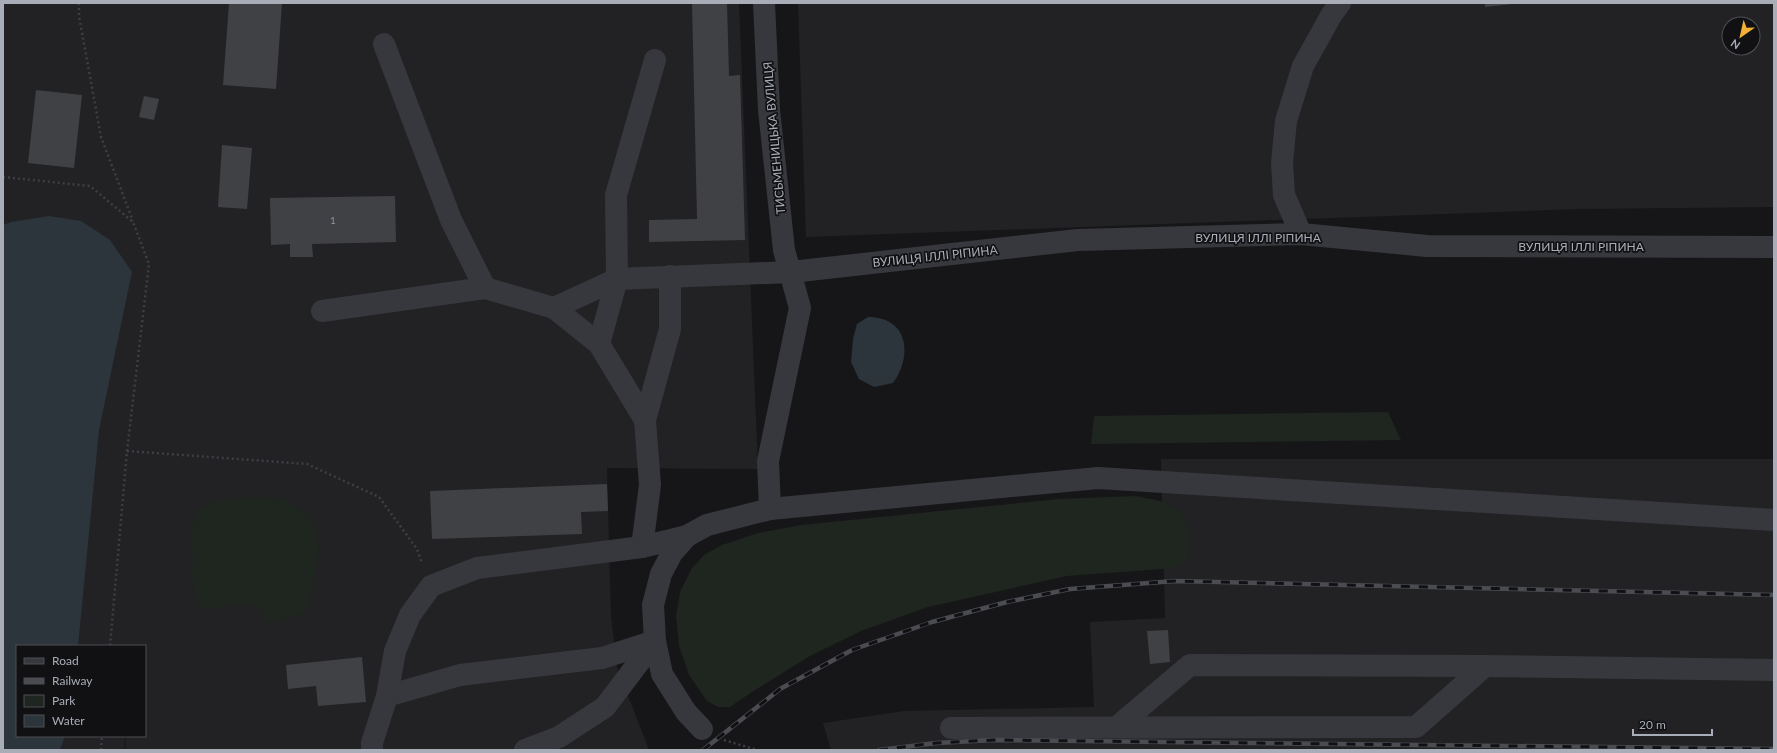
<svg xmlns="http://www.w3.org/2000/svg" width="1777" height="753" viewBox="0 0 1777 753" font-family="Lato,sans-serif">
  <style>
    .built { fill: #222225; fill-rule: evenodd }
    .green { fill: #1e261f }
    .water { fill: #2c353c }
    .building { fill: #404145 }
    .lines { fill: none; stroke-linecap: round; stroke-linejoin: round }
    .path { stroke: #3d3f44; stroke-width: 2.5; stroke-dasharray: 2 3; stroke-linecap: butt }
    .minor { stroke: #37383d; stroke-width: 22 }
    .rail-casing { stroke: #4a4c52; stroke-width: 4.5 }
    .rail { stroke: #111113; stroke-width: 3; stroke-dasharray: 9; stroke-linecap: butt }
    .labels { text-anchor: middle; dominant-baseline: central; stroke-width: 3.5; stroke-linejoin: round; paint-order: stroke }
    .number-label { font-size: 10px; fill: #8e929b }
    .street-label { font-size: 12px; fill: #a8adb8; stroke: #111113 }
  </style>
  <rect width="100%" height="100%" fill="#161618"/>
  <g class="built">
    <polygon points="3,3 739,3 758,469 607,468 611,616 617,667 649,750 125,750 126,736 145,736 145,646 135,646 135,642 135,646 17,646 17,736 125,736 124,750 3,750"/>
    <path d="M798,3h976v204l-196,2 -772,28zM1729,24h24v24h-24z"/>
    <polygon points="1161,459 1774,459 1774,750 831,750 823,723 904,711 1094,707 1090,622 1165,618"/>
  </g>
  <g class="green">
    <polygon points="1388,412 1401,440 1091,444 1094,416"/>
    <path d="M1136,496c9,2 30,5 36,10 19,13 19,34 14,54l-11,8 -108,8 -139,31 -67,24 -51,25 -58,36 -22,15h-12l-11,-6 -18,-26 -10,-29 -3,-30 4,-24 12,-24 12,-13 18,-10 36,-12 43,-8 258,-26z"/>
    <path d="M280,497c58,25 36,70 25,116l-36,10c-23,-42 -58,2 -71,-21 -7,-12 -5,-32 -5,-45 -1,-12 -3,-28 2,-40 9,-23 64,-19 85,-20z"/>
  </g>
  <g class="water">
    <polygon points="49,216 81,221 110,240 132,272 99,430 78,646 17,646 17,736 65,736 60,750 3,750 3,225 11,222"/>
    <path d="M868,317c40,0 45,38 25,66l-19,4 -15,-8 -8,-17 2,-23 4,-15z"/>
  </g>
  <g class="building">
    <polygon points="229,3 282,3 276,89 223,85"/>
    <polygon points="692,3 727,3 729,76 740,75 745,240 649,242 649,220 697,219"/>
    <polygon points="1485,3 1513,3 1513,4 1485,7"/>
    <polygon points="36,90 82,95 74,168 28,163"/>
    <polygon points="144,96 159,99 154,120 139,117"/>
    <polygon points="222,145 252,148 247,209 218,207"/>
    <polygon points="395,196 396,242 312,244 313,257 290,257 290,244 271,245 270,198"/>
    <polygon points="607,484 608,511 581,512 582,534 432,539 430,491"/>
    <polygon points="1168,630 1170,662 1150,664 1147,631"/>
    <polygon points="362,657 366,702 318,706 316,686 288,689 286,665"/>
  </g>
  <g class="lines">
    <g class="path">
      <polyline points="79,3 79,16 101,137 133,221"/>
      <polyline points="3,177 90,186 133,222 149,264 127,451 110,646"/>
      <polyline points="127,451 307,464 379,497 417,549 422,563"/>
      <polyline points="724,740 757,750"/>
      <polyline points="101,750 102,736"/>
    </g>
    <g class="minor">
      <polyline points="764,3 769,110 784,250 800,308 768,461 770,509"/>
      <polyline points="384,44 451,220 485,288"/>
      <polyline points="1301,234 1284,195 1282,163 1286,121 1303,66 1332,14 1340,3"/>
      <polyline points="554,308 599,344 645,420 650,485 642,547"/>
      <polyline points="322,311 485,288 554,308 617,279 791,272 1078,240 1301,234 1427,246 1774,247"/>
      <polyline points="599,344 617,279 616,195 655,60"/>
      <polyline points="645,420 670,329 670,276"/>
      <polyline points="387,696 460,675 602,658 655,641"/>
      <polyline points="1117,727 1190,665 1485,666 1774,670"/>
      <polyline points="951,728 1416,727 1485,666"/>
      <polyline points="702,729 686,712 662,674 655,641 653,605 661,574 672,553 687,536 707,525 770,509 1098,478 1774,520"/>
      <polyline points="372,750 372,743 387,696 395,651 410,615 431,586 477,568 642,547 687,536"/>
      <polyline points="525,750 559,737 605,707 655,641"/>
    </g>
    <g class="rail-casing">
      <g id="rail">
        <polyline points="703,750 780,689 852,650 932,622 1007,602 1070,589 1175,581 1774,595"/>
        <polyline points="879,750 936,743 994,740 1774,749"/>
      </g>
    </g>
    <use href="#rail" class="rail"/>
  </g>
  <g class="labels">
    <g class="number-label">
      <text x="333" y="220">1</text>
    </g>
    <g class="street-label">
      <text transform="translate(774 138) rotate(-95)">ТИСЬМЕНИЦЬКА ВУЛИЦЯ</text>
      <text x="1258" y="237">ВУЛИЦЯ ІЛЛІ РІПИНА</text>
      <text x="1581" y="246">ВУЛИЦЯ ІЛЛІ РІПИНА</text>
      <text transform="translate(935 256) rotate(-6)">ВУЛИЦЯ ІЛЛІ РІПИНА</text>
    </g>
  </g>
  <rect width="1777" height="753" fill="none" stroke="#a8adb8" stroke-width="8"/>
  <rect x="16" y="645" width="130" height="92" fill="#111113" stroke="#4d4f55"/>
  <rect x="24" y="658" width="20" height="6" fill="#37383d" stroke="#4d4f55"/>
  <text x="52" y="665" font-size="12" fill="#a8adb8">Road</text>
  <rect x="24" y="678" width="20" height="6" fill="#4a4c52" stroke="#4d4f55"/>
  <text x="52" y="685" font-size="12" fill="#a8adb8">Railway</text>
  <rect x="24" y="695" width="20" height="12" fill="#1e261f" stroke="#4d4f55"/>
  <text x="52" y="705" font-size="12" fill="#a8adb8">Park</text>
  <rect x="24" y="715" width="20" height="12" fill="#2c353c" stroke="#4d4f55"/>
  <text x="52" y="725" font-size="12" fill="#a8adb8">Water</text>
  <g transform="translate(1741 36) rotate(214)"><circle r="19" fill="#111113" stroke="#4d4f55"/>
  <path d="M0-3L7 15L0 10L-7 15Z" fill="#f2b134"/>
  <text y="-6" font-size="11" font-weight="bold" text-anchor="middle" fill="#a8adb8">N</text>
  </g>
  <path d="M1633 729v6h79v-6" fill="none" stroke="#a8adb8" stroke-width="2"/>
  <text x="1639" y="729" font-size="12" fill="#a8adb8" stroke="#111113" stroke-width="3" paint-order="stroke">20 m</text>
</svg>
